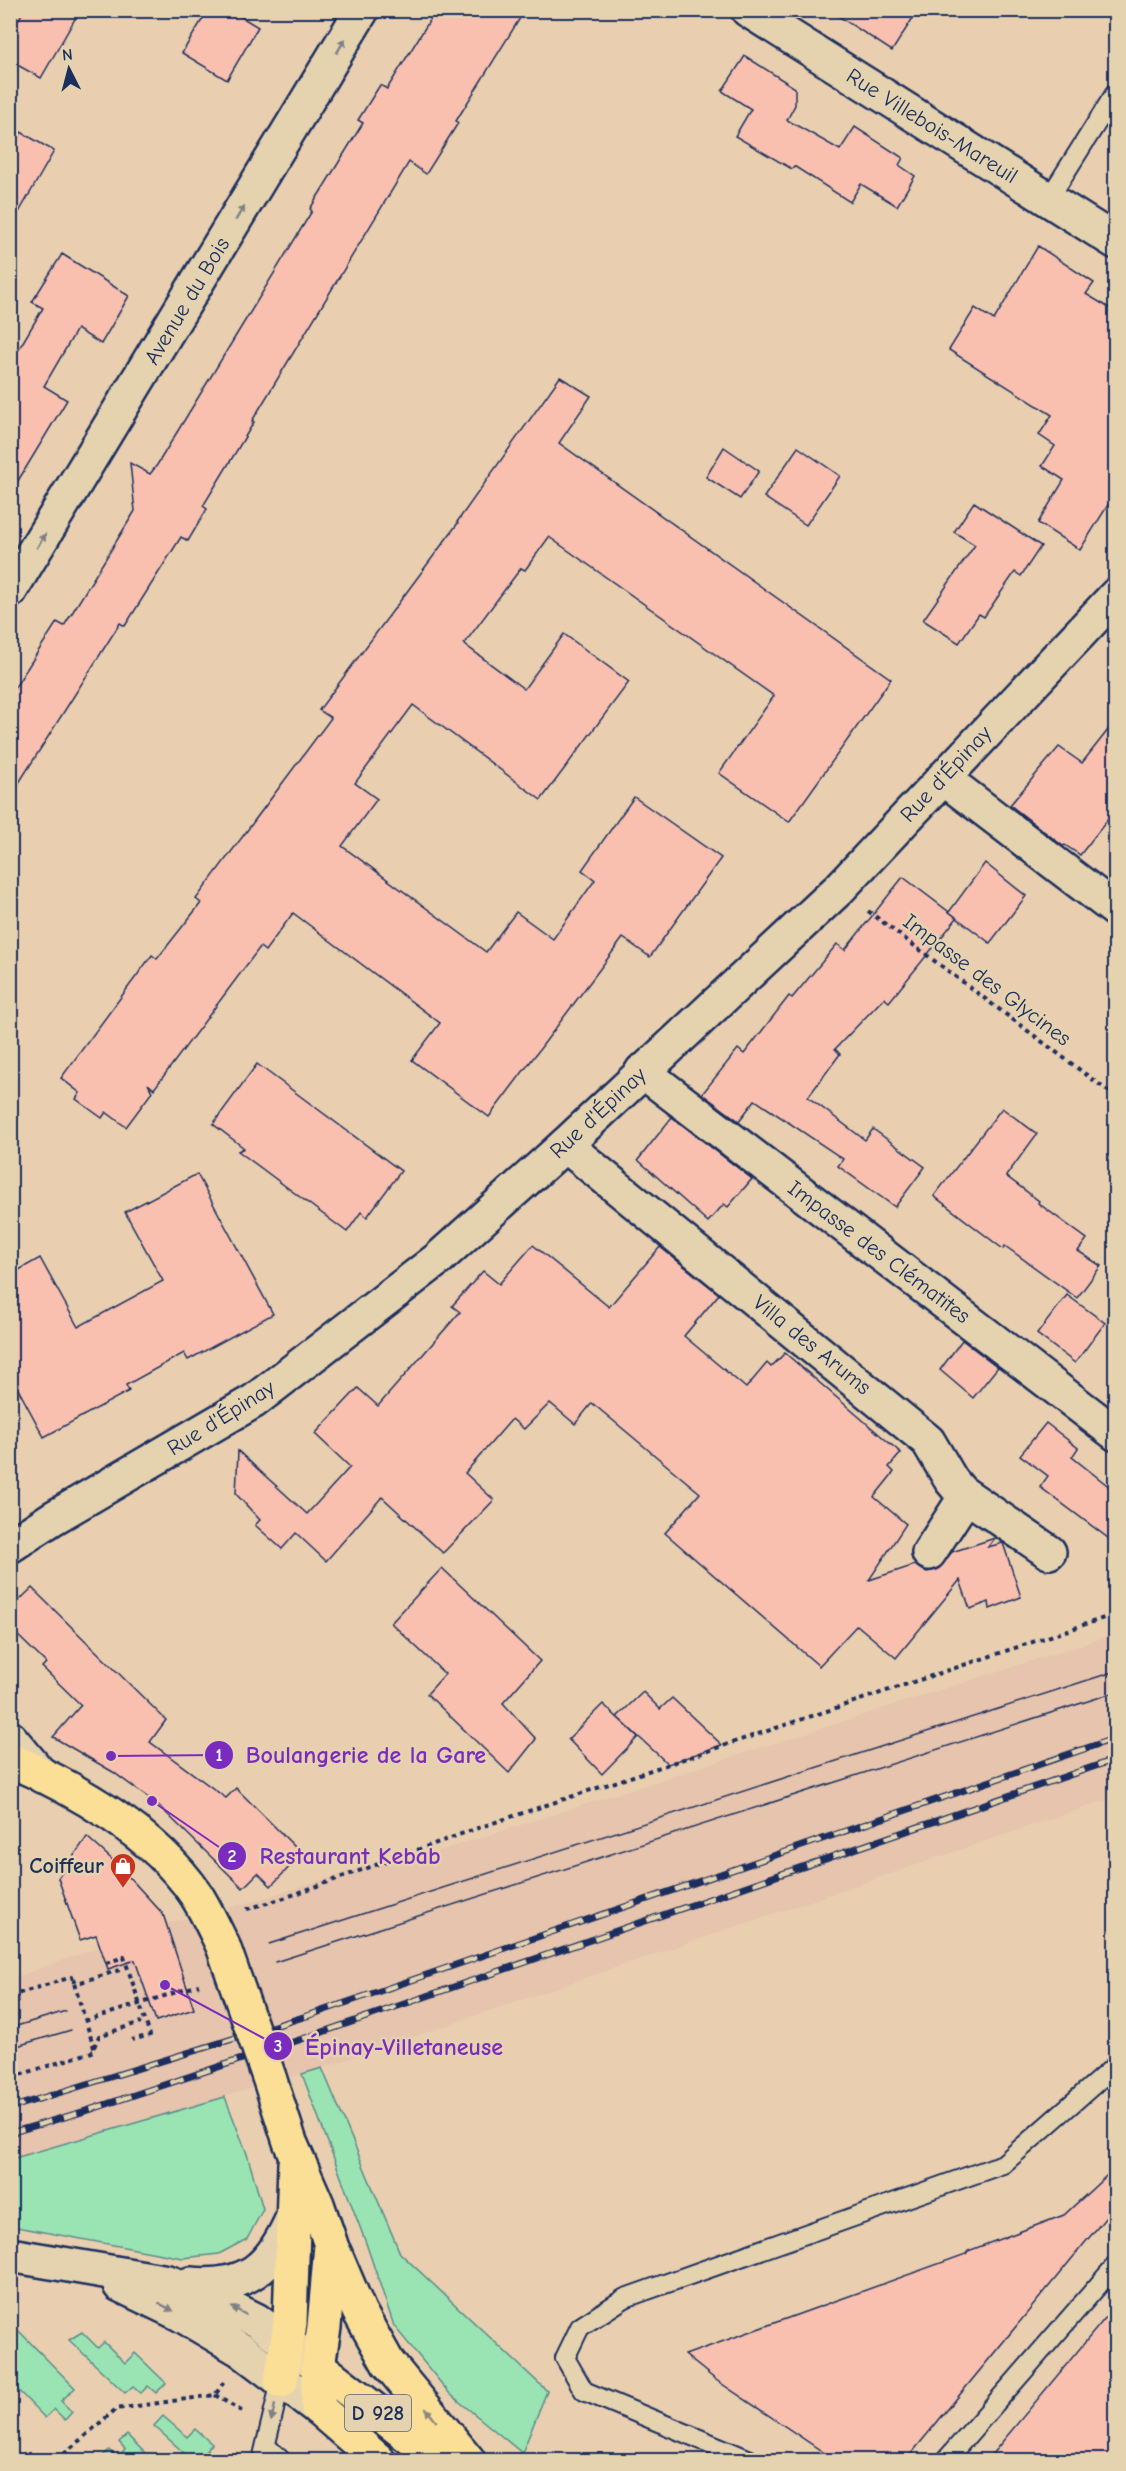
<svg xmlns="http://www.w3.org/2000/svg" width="1126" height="2471" viewBox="0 0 1126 2471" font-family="'Comic Neue',sans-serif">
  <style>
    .built { fill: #e6c4ad }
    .green { fill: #9ae4b4; stroke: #5a8a89; stroke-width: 1.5 }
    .building { fill: #f9c0b0; stroke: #1b2f5e; stroke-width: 1.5 }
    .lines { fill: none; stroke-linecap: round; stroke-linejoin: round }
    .service-casing { stroke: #1b2f5e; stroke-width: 22 }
    .minor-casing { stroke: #1b2f5e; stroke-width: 38 }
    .tertiary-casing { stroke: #1b2f5e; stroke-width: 38 }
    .secondary-casing { stroke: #1b2f5e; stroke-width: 38 }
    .primary-casing { stroke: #1b2f5e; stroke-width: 38 }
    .path { stroke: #1b2f5e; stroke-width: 4; stroke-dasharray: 4.5 4.5; stroke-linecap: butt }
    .service { stroke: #e5d3b0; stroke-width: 18 }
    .minor { stroke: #e5d3b0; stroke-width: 33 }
    .tertiary { stroke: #e5d3b0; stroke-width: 33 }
    .secondary { stroke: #e5d3b0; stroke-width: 33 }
    .primary { stroke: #fbdf96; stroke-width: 33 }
    .tram { stroke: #1b2f5e; stroke-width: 1.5 }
    .rail-casing { stroke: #1b2f5e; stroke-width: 7 }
    .rail { stroke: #e5d3b0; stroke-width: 4.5; stroke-dasharray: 14; stroke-linecap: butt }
    .primary-bridge-casing { stroke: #1b2f5e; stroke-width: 38; stroke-linecap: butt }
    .primary-bridge { stroke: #fbdf96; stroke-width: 33 }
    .oneway { fill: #808187 }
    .oneway2 { fill: #8b877a }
    .labels { text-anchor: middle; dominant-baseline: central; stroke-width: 5; stroke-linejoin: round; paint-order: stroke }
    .shield { fill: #e5d3b0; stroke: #586077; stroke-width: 1.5 }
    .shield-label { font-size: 21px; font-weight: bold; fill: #1b2f5e }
    .street-label { font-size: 22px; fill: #1b2f5e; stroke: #e5d3b0 }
    .poi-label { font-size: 22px; font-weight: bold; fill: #1b2f5e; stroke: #e5d3b0; text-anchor: end }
    .leader { fill: none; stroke: #7b2cbf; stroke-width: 2 }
    .callout-dot { fill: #7b2cbf; stroke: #e5d3b0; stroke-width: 2 }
    .mark-label { font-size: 18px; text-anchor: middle; font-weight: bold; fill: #fff }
    .callout-label { font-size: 24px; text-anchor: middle; font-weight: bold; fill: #7b2cbf; stroke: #e5d3b0; stroke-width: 5; stroke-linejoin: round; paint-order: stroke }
  </style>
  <rect width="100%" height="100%" fill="#e9cfb0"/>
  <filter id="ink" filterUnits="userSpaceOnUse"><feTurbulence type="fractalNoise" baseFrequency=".0167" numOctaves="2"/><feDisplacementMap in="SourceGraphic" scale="12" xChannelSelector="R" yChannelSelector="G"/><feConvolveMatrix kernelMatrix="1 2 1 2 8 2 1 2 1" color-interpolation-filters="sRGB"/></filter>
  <g filter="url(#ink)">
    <polygon class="built" points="1115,1634 1115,1797 322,2068 11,2159 11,1979 164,1924 258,1900 411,1852 427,1855"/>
    <g class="green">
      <polygon points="322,2068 400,2253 547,2391 522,2453 450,2394 394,2326 366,2243 302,2074"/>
      <polygon points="225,2097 247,2154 263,2209 247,2239 219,2254 183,2258 11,2226 11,2159"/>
      <polygon points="13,2325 75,2388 61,2401 72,2412 65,2420 54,2409 45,2418 11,2383 10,2327"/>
      <polygon points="82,2332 98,2348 104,2342 125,2363 135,2353 166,2383 156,2393 148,2386 141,2393 133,2386 125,2393 69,2340"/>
      <polygon points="163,2416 187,2437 195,2429 212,2444 204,2453 213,2460 192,2460 154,2426"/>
      <polygon points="127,2435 152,2460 104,2460 101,2458 109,2450 117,2458 125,2449 119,2442"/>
    </g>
    <g class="building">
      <polygon points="24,10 80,10 41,78 10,61 10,34"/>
      <polygon points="208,10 230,10 258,27 227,80 182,53"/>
      <polygon points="436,10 525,10 456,121 458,123 426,174 409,162 252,421 254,422 203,506 207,509 188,541 181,537 125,626 120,623 10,797 10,695 57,622 64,626 135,511 130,463 150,474 157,465 312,211 310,209 363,123 358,120 380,85 387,89"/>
      <polygon points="829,10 918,10 892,51"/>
      <polygon points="745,56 795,88 795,105 787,120 840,150 855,127 903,158 899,165 915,176 897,206 861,184 850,202 794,166 792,169 735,136 751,109 722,91"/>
      <polygon points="21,132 54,151 10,228 10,161"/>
      <polygon points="1038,246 1094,283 1086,294 1116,312 1116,492 1080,550 1038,523 1064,480 1042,466 1055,446 1039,435 1052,415 949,350 975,308 994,320"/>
      <polygon points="62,254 129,296 101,344 77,329 44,386 67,400 10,494 10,364 43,308 32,302"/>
      <polygon points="560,377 591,396 559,443 891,679 789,822 719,773 774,696 549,537 525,570 521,568 464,644 524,689 564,634 629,682 541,800 413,705 355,783 377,799 342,846 486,952 516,912 553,939 595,880 582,870 634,797 721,858 650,957 623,938 489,1117 412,1060 440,1023 293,913 265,951 260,947 154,1089 148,1084 152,1092 126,1127 106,1112 102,1118 76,1099 80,1093 61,1078 152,955 157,959 201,903 196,899 331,718 319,710 458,523 457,522"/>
      <polygon points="724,447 759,471 740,499 706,477"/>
      <polygon points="798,447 840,476 806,525 764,497"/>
      <polygon points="974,502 1041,546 1021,576 1015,572 984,617 979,614 959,643 923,620 975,545 954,532"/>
      <polygon points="1116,720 1116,809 1080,855 1065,845 1063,846 1010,805 1059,747 1082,763"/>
      <polygon points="985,863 1026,896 990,943 949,912"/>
      <polygon points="903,877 957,918 889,1002 884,998 835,1049 840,1054 808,1097 865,1140 873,1129 925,1167 895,1207 838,1166 843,1159 755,1100 739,1121 702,1094 738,1049 744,1054 789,996 792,998 837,944 845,950"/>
      <polygon points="257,1064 401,1171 367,1217 361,1212 347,1232 238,1151 244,1148 213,1124"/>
      <polygon points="1002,1108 1037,1134 1006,1176 1039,1201 1038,1203 1087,1239 1078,1251 1101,1266 1077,1298 1005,1246 1003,1249 934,1196"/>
      <polygon points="672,1117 752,1179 728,1207 724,1204 708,1222 638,1160"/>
      <polygon points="197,1174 273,1314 188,1360 184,1353 126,1385 129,1391 44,1437 10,1374 10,1275 40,1258 78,1327 163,1281 125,1212"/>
      <polygon points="533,1245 609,1307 660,1247 719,1294 684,1336 746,1388 767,1363 771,1367 785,1353 901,1453 889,1467 894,1472 874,1497 906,1524 869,1580 915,1565 927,1572 937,1570 952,1552 995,1538 988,1547 1003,1543 1021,1597 990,1609 989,1602 970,1609 960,1580 896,1658 857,1625 819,1666 665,1533 700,1493 592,1403 575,1424 550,1403 524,1429 512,1419 465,1473 494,1500 443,1553 382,1497 326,1561 296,1533 282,1549 255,1525 260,1520 236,1494 238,1451 307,1514 350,1467 315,1434 358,1388 378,1406 460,1312 452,1306 483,1271 499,1284"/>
      <polygon points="1067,1295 1105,1323 1075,1363 1037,1334"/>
      <polygon points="962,1340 998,1367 973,1398 940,1370"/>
      <polygon points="1046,1423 1078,1448 1072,1457 1116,1492 1116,1544 1040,1487 1048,1476 1020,1455"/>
      <polygon points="442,1568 540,1661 503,1703 536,1739 509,1773 427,1694 445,1674 391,1623"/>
      <polygon points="32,1588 166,1720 150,1742 226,1798 236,1788 302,1854 271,1886 258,1873 243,1888 158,1805 113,1772 53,1737 81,1705 42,1667 46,1663 10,1628 10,1609"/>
      <polygon points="643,1692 660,1709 672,1698 722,1745 668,1764 617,1717"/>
      <polygon points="603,1704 638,1737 602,1774 568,1739"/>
      <polygon points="87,1837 117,1864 163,1914 194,2009 156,2021 135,1960 108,1969 96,1935 80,1940 58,1878"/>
      <polygon points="1116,2167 1116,2205 906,2460 835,2460 716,2380 685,2355 966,2254 968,2251 1064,2215"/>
      <polygon points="1116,2305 1116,2460 987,2460"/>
    </g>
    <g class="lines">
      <g class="service-casing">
        <g id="service">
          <polyline points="1048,200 1116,92"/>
          <polyline points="266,2446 281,2460"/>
          <polyline points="262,2460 281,2381"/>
          <polyline points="750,2460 584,2391 565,2358 580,2327 625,2298 1003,2164 1116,2065"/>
          <polyline points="946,2460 1116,2265"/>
        </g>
      </g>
      <g class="minor-casing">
        <g id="minor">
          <polyline points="748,10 1116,242"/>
          <polyline points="10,591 362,10"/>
          <polyline points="943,778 1116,910"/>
          <polyline points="642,1071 1116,1434"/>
          <polyline points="565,1145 928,1441 951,1480 961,1492 1049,1552"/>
          <polyline points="929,1553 966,1496"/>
        </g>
      </g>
      <g class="tertiary-casing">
        <g id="tertiary">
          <polyline points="10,2255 168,2282 209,2297 256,2320 307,2358"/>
          <path d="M190,2284c57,5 81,-16 103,-67"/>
          <polyline points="120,2285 180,2314 241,2350 318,2408"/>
        </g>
      </g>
      <g class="secondary-casing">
        <g id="secondary">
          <polyline points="10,1546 53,1518 254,1401 438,1259 565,1145 839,889 1116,595"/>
          <polyline points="10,1738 42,1776"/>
        </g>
      </g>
      <g class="primary-casing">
        <g id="primary">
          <path d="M10,1760c65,28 145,74 185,133 11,17 19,35 28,53"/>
          <polyline points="269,2077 290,2142 317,2204 331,2245 324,2327 318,2366 318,2408 378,2460"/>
          <polyline points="334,2252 359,2311 388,2363 468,2460"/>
          <polyline points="318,2366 439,2460"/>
          <polyline points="281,2381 290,2323 295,2163"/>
        </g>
      </g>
      <g class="path">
        <polyline points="868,911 1116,1097"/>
        <polyline points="247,1909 284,1898 478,1828 1116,1614"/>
        <polyline points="106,1963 124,1957 150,2035 132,2040"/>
        <polyline points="72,1981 81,1982 123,1969"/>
        <polyline points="10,1996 72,1977 95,2051 10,2078"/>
        <polyline points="85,2021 199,1985"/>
        <polyline points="94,2047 99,2036 141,2022"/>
        <polyline points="215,2395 243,2412"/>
        <polyline points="63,2453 71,2460"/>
        <polyline points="57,2460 116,2409 215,2395 224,2382"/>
      </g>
      <use href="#service" class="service"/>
      <use href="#minor" class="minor"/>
      <use href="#tertiary" class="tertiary"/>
      <use href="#secondary" class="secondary"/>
      <use href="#primary" class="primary"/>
      <g class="tram">
        <polyline points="269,1944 1116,1671"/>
        <polyline points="275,1962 1116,1692"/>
        <polyline points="10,2028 66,2011"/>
        <polyline points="10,2048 71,2030"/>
      </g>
      <g class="rail-casing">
        <g id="rail">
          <polyline points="10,2108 313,2014 1116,1738"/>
          <polyline points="10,2133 89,2110 314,2035 1116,1759"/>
        </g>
      </g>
      <use href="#rail" class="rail"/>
      <g class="primary-bridge-casing">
        <polyline id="primary-bridge" points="223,1946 269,2077"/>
      </g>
      <use href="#primary-bridge" class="primary-bridge"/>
    </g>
    <defs><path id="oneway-solid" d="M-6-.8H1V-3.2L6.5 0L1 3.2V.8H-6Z" transform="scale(1.5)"/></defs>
    <g class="oneway">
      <use href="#oneway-solid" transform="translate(341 46) rotate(-59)"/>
      <use href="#oneway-solid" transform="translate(240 213) rotate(-59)"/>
      <use href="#oneway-solid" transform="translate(41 541) rotate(-59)"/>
      <use href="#oneway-solid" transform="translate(166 2307) rotate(27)"/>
      <use href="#oneway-solid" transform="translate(239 2311) rotate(-152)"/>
      <use href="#oneway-solid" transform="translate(273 2413) rotate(103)"/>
    </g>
    <use class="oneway2" href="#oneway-solid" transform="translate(431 2415) rotate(-129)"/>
  </g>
  <defs>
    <g id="shop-pin" transform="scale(1.35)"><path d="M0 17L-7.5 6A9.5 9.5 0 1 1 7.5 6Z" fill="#c8321e" stroke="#e5d3b0"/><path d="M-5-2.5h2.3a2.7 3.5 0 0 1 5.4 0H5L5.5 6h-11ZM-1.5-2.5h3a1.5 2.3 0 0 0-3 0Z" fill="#fff"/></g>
  </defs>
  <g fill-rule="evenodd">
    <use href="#shop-pin" x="123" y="1866"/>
  </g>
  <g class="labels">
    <rect class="shield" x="345" y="2395" width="66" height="36" rx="4.5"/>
    <g class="shield-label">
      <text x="378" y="2413">D 928</text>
    </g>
    <g class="street-label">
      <text transform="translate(932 126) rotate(32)">Rue Villebois-Mareuil</text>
      <text transform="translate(187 301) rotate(-59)">Avenue du Bois</text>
      <text transform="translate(946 774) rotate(-47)">Rue d'Épinay</text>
      <text transform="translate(987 980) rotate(37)">Impasse des Glycines</text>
      <text transform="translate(598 1113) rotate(-43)">Rue d'Épinay</text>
      <text transform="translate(879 1252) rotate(37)">Impasse des Clématites</text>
      <text transform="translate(812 1345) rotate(39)">Villa des Arums</text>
      <text transform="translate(221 1418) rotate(-32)">Rue d'Épinay</text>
    </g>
    <g class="poi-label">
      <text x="104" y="1866">Coiffeur</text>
    </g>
  </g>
  <path class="leader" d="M111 1756L219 1755M152 1801L232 1856M165 1985L278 2046"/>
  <g class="callout-dot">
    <circle cx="111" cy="1756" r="6"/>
    <circle cx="152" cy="1801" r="6"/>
    <circle cx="165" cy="1985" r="6"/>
    <circle cx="219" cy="1755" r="15"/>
    <circle cx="232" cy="1856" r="15"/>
    <circle cx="278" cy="2046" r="15"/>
  </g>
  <g class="mark-label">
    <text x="219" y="1761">1</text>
    <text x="232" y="1862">2</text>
    <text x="278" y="2052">3</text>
  </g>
  <g class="callout-label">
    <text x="366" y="1763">Boulangerie de la Gare</text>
    <text x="350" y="1864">Restaurant Kebab</text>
    <text x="404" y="2055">Épinay-Villetaneuse</text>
  </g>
  <rect width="1126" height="2471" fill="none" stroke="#e5d3b0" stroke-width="36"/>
  <rect x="18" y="18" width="1090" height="2435" fill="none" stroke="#1b2f5e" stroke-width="2" filter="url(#ink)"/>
  <g transform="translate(69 69) rotate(354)" stroke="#e5d3b0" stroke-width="4.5" paint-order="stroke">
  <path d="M0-4.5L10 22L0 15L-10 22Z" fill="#1b2f5e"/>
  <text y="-9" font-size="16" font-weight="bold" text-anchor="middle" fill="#1b2f5e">N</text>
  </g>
</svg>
